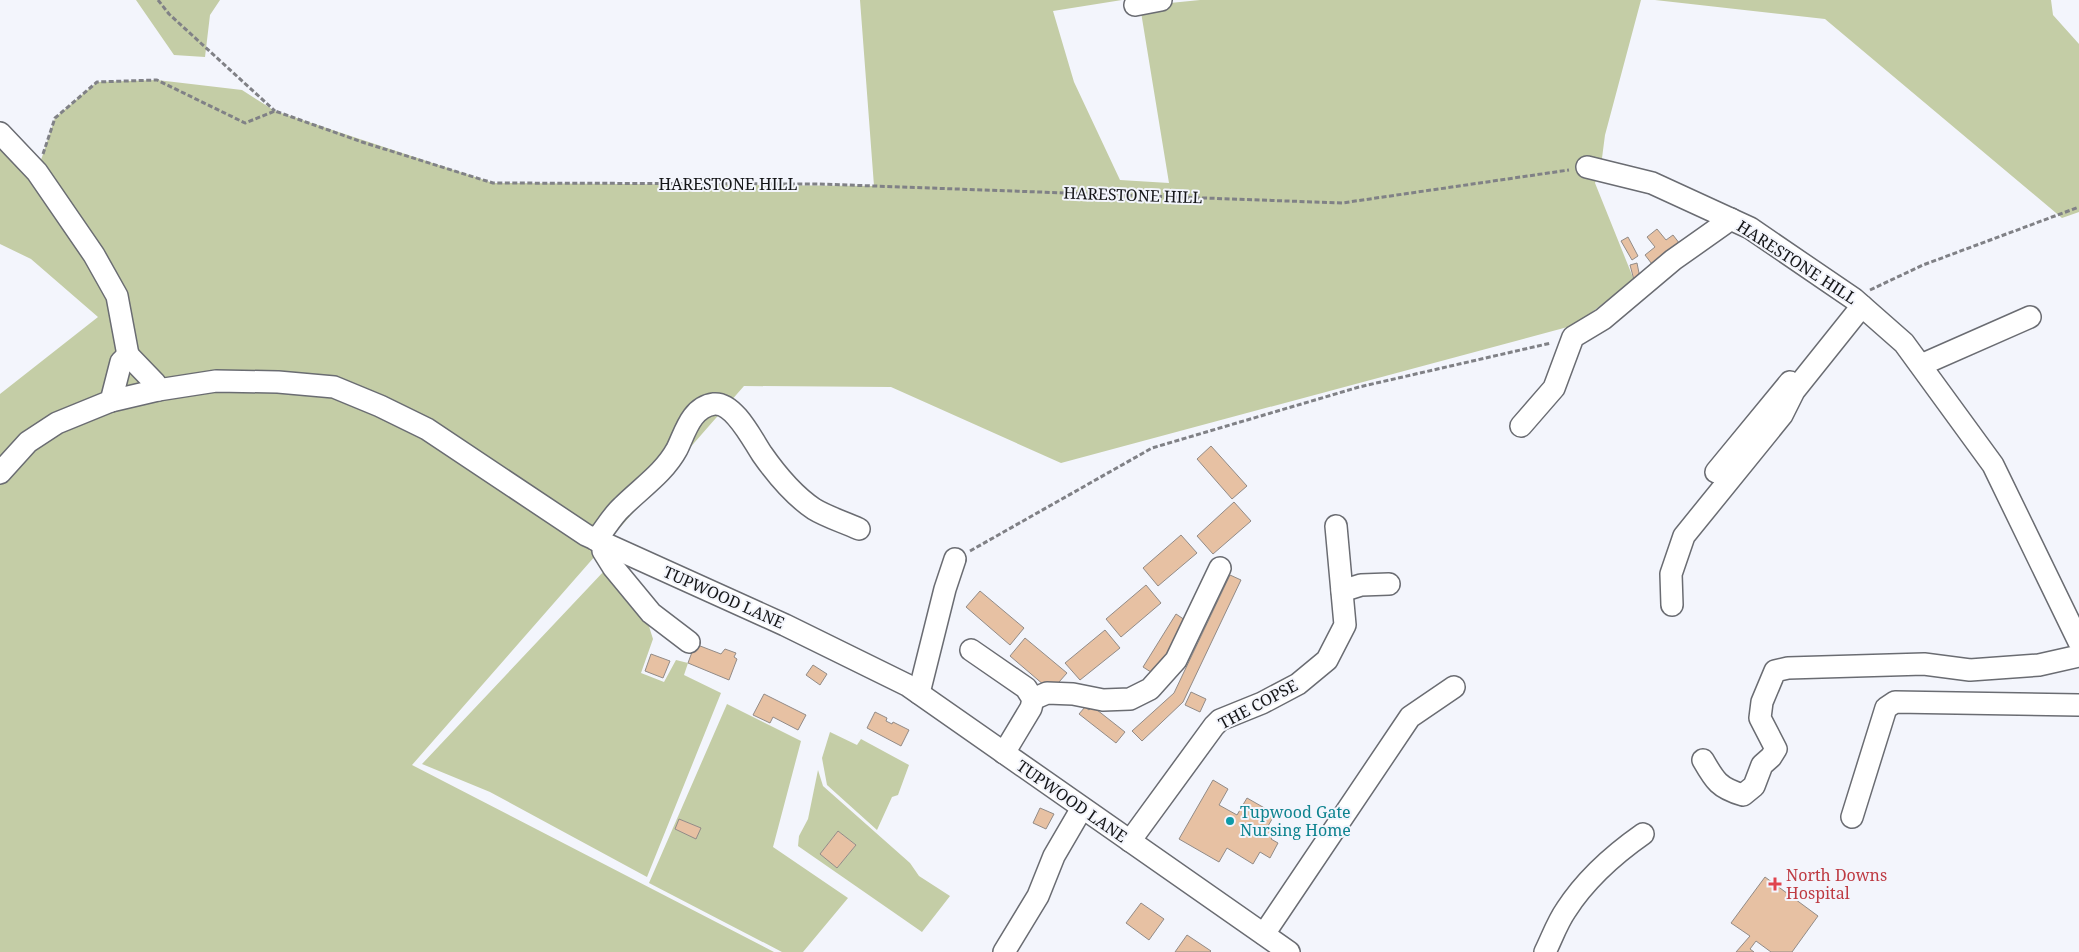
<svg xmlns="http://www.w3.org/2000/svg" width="2079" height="952" viewBox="0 0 2079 952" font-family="'Noto Serif',serif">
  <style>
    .green { fill: #c4cda6; fill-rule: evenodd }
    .building { fill: #e7c1a3; stroke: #928b87 }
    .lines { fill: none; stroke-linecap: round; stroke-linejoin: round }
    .minor-casing { stroke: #6a6c72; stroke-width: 24 }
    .path { stroke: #808186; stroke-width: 3; stroke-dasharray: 5 2.5; stroke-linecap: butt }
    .minor { stroke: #fff; stroke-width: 21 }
    .culture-dot { fill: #0f9aa8; stroke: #f3f5fc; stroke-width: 2 }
    .health-dot { fill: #e0444e; stroke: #f3f5fc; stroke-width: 2 }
    .labels { text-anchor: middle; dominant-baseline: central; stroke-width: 4; stroke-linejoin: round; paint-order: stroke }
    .street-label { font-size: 16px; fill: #151618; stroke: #f3f5fc }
    .culture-label { font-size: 16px; fill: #0d838f; stroke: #f3f5fc; text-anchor: start }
    .health-label { font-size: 16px; fill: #be3a42; stroke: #f3f5fc; text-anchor: start }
  </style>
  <rect width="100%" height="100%" fill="#f3f5fc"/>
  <g class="green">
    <polygon points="136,0 220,0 210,15 205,57 174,55"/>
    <polygon points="860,0 1122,0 1053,11 1074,82 1120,180 1169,183 1140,6 1200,0 1641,0 1605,135 1602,158 1595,183 1634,280 1575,325 1061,463 891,387 744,386 412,765 774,952 0,952 0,394 98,317 31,259 0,244 0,134 37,172 55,118 97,82 157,80 242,90 275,111 493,183 874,186"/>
    <polygon points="1655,0 2051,0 2053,15 2079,44 2079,212 2062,218 1825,19"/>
    <polygon points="605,570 647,620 653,639 641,673 664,682 676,660 688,663 684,675 721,693 647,877 490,792 422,764"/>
    <path d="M727,704l74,37 -28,106 75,51 -45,54h-21l-133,-69zM679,819l21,9 -4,10 -21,-9z"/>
    <polygon points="830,732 857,745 861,739 909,765 898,795 892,797 877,830 827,785 822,758"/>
    <path d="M818,770l5,16 87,77 9,13 31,20 -28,36 -124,-86 1,-10 9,-17zM838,831l18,14 -19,23 -17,-14z"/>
  </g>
  <g class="building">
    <polygon points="1657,229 1666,240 1673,235 1683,248 1655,268 1645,255 1655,247 1647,237"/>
    <polygon points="1628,237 1638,256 1632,260 1621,241"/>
    <polygon points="1637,263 1640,278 1634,280 1630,265"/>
    <polygon points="1211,446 1247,486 1232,499 1197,459"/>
    <polygon points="1234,502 1251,521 1213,554 1197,536"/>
    <polygon points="1181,535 1197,553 1158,586 1143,568"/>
    <polygon points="1230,575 1241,580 1183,702 1142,741 1132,731 1174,693"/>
    <polygon points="1146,585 1161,603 1121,637 1106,619"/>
    <polygon points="980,591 1024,628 1010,645 966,607"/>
    <polygon points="1176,614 1188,622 1154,674 1143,667"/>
    <polygon points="1105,630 1120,648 1080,680 1065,663"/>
    <polygon points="1025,638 1067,673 1051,691 1010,656"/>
    <polygon points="695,644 721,654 725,649 736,653 734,657 737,659 729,680 688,663"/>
    <polygon points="651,654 670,661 663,678 645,671"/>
    <polygon points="813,665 827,674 820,685 806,675"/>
    <polygon points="1191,692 1206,699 1200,712 1185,705"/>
    <polygon points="764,694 806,715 798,730 773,717 770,723 753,715"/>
    <polygon points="1092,706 1125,732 1116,743 1079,714 1085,707 1089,710"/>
    <polygon points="875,712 887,718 886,721 892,724 893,722 909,730 901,746 867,728"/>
    <polygon points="1213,780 1228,789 1219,805 1237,815 1247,798 1275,814 1268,826 1276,831 1271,839 1278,843 1270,858 1260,852 1253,864 1227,848 1219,862 1179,839"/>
    <polygon points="1040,808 1054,814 1046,829 1033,823"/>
    <polygon points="679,819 701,828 696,839 675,829"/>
    <polygon points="838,831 856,845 837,868 820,854"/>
    <polygon points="1765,877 1818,916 1792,952 1771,952 1756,941 1750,949 1754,952 1736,952 1750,936 1731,923"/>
    <polygon points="1141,903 1164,919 1149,940 1126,923"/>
    <polygon points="1187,935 1211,951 1210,952 1175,952"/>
  </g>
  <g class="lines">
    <g class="minor-casing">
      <g id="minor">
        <polyline points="1135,5 1161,0"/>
        <polyline points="0,133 37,172 94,255 117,296 128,355"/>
        <polyline points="1587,167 1652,183 1750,228 1854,299 1904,343 1993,465 2079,642"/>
        <polyline points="128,355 155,383 158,390"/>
        <polyline points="1921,365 2030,317"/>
        <polyline points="111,401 158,390 216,381 278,382 334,387 380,406 427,429 586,535 785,625 907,685 1289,952"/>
        <polyline points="1521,426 1554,388 1573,337 1603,319 1673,260 1731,219"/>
        <polyline points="1716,472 1790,382"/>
        <polyline points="0,473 28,442 57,423 111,401 121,362 128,355"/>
        <path d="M596,540c9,-11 16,-24 26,-33 19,-19 42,-34 55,-58 8,-16 14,-42 37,-45 20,-2 38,35 48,50 14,20 31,41 52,55 13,8 30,13 45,20"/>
        <polyline points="603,543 603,551 613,567 651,613 689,642"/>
        <polyline points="1342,591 1361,585 1389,584"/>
        <polyline points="1672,605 1671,574 1684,536 1782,415 1794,391 1862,306"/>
        <polyline points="971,650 1026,688 1033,699 1031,708 1004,753"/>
        <polyline points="919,693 945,589 955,559"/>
        <polyline points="1033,699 1047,693 1073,694 1103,700 1130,699 1150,689 1176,660 1220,568"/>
        <path d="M1703,760c12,21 16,28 40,35l11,-9 8,-21 9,-8 5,-8 -16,-31 2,-16 13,-31 13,-3 136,-4 46,6 69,-5 40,-9"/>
        <polyline points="1852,817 1886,708 1895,702 2079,705"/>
        <polyline points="1130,841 1214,726 1220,720 1262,703 1298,684 1327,660 1345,625 1336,526"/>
        <polyline points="1264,934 1410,717 1454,687"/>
        <polyline points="1004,952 1038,896 1054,856 1082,808"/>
        <path d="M1545,952c7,-14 12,-29 21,-42 20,-31 47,-55 77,-76"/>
      </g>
    </g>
    <g class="path">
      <polyline points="158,0 169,14 275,111"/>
      <polyline points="43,154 55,118 97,82 157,80 245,123 275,111 362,142 493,183 819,184 1342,203 1569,170"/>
      <polyline points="1870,290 1923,265 2079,207"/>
      <polyline points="970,551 1152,448 1359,387 1551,343"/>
    </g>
    <use href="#minor" class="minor"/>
  </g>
  <circle class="culture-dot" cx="1230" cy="821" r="5"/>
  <path class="health-dot" d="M1772.5 876.5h5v5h5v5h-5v5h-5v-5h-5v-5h5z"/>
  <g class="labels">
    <g class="street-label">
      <text x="728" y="184">HARESTONE HILL</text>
      <text transform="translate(1133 195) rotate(2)">HARESTONE HILL</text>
      <text transform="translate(1797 262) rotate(33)">HARESTONE HILL</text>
      <text transform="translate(724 597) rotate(24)">TUPWOOD LANE</text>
      <text transform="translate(1258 704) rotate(-28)">THE COPSE</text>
      <text transform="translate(1072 801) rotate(35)">TUPWOOD LANE</text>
    </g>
    <g class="culture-label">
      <text x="1240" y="812">Tupwood Gate<tspan x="1240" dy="18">Nursing Home</tspan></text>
    </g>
    <g class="health-label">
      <text x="1786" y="875">North Downs<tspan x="1786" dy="18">Hospital</tspan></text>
    </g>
  </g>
</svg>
